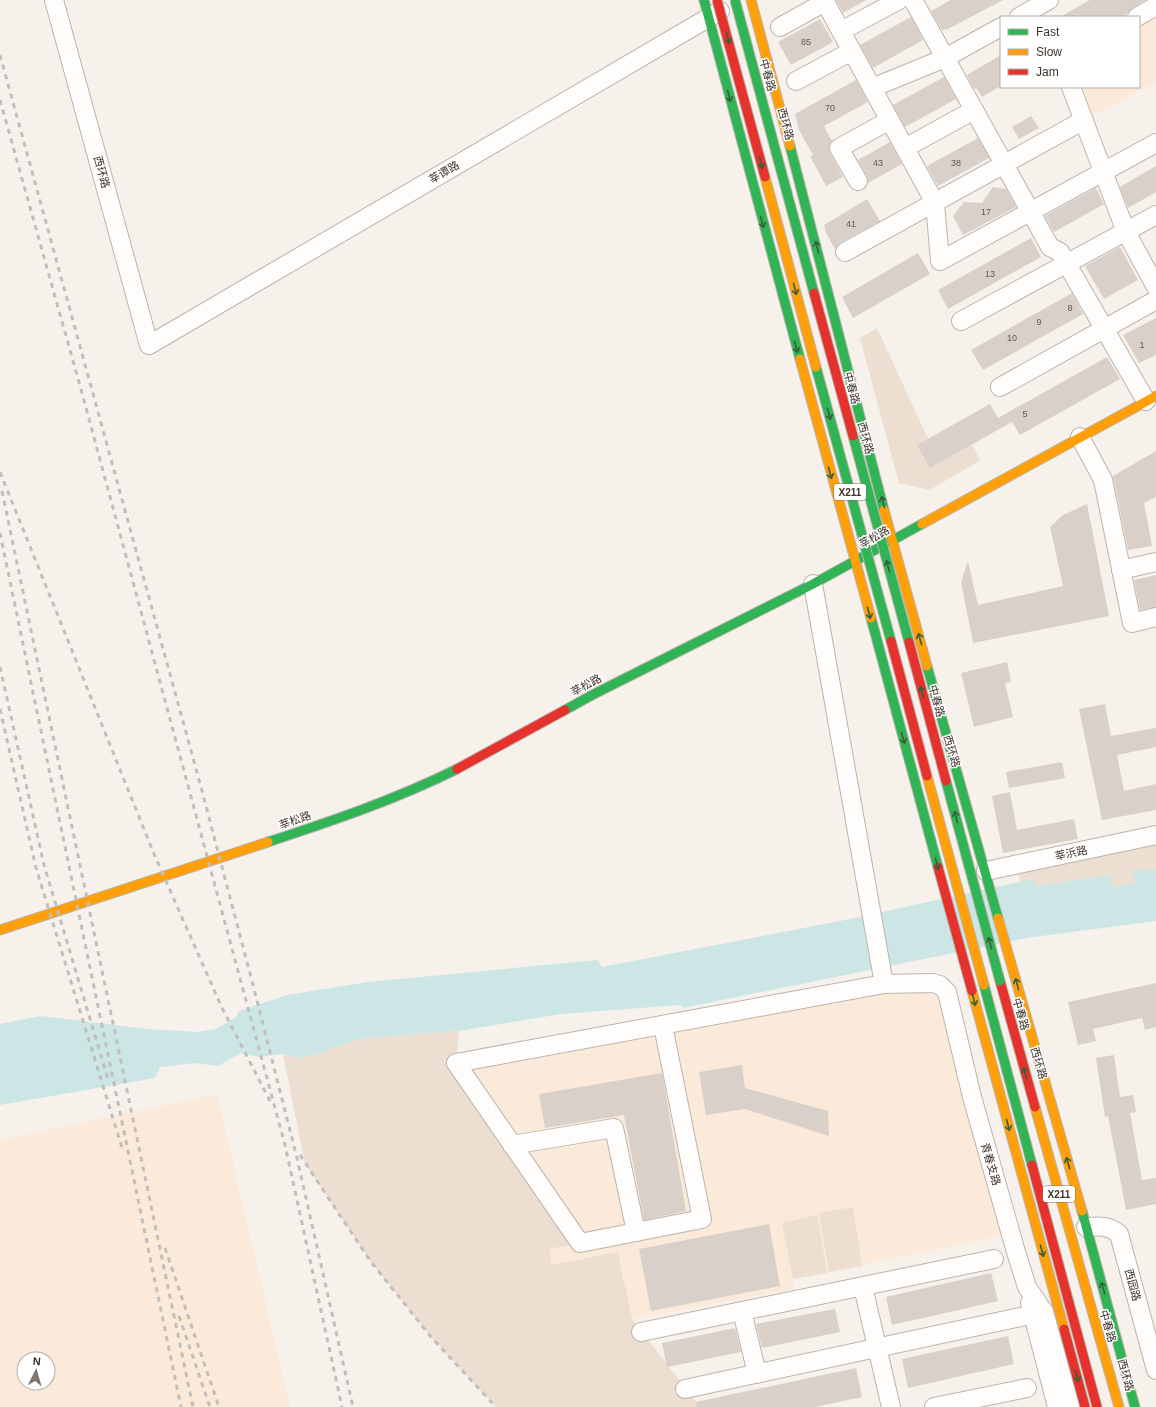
<svg xmlns="http://www.w3.org/2000/svg" width="1156" height="1407" viewBox="0 0 1156 1407" font-family="Helvetica,'Noto Sans SC',sans-serif">
  <style>
    .built { fill: #fbead9; fill-rule: evenodd }
    .green { fill: #ecded1 }
    .water { fill: #cce6e5 }
    .building { fill: #d8d0c9 }
    .lines { fill: none; stroke-linecap: round; stroke-linejoin: round }
    .street-casing { stroke: #bbb4ad; stroke-width: 20 }
    .fast-casing { stroke: #bbb4ad; stroke-width: 11 }
    .slow-casing { stroke: #bbb4ad; stroke-width: 11 }
    .jam-casing { stroke: #bbb4ad; stroke-width: 11 }
    .street { stroke: #fefdfc; stroke-width: 18 }
    .fast { stroke: #30b455; stroke-width: 9 }
    .slow { stroke: #ff9f0a; stroke-width: 9 }
    .jam { stroke: #e5322d; stroke-width: 9 }
    .rail { stroke: #c1bfbd; stroke-width: 3; stroke-dasharray: 5 5; stroke-linecap: butt }
    .fast-bridge-casing { stroke: #bbb4ad; stroke-width: 11; stroke-linecap: butt }
    .slow-bridge-casing { stroke: #bbb4ad; stroke-width: 11; stroke-linecap: butt }
    .jam-bridge-casing { stroke: #bbb4ad; stroke-width: 11; stroke-linecap: butt }
    .fast-bridge { stroke: #30b455; stroke-width: 9 }
    .slow-bridge { stroke: #ff9f0a; stroke-width: 9 }
    .jam-bridge { stroke: #e5322d; stroke-width: 9 }
    .oneway { stroke: #396038 }
    .labels { text-anchor: middle; dominant-baseline: central; stroke-width: 3; stroke-linejoin: round; paint-order: stroke }
    .number-label { font-size: 9px; fill: #645a51 }
    .shield { fill: #fff; stroke: #787069; stroke-width: 1 }
    .shield-label { font-size: 10px; font-weight: bold; fill: #3e3329 }
    .street-label { font-size: 11px; fill: #3e3329; stroke: #fff }
  </style>
  <rect width="100%" height="100%" fill="#f7f1eb"/>
  <g class="built">
    <polygon points="1156,6 1156,82 1084,120 1071,87 1139,87 1139,17"/>
    <polygon points="940,985 1011,1234 793,1279 789,1261 794,1289 565,1332 549,1249 580,1243 456,1063 672,1022"/>
    <path d="M217,1094l73,313h-290v-267zM24,1359h24v24h-24z"/>
  </g>
  <g class="green">
    <polygon points="877,328 928,439 930,468 972,444 980,461 929,490 899,483 860,338"/>
    <polygon points="1156,835 1156,870 1133,870 1136,882 1114,888 1109,875 1037,886 1033,879 1020,882 1016,864"/>
    <polygon points="459,1031 456,1063 580,1243 549,1249 552,1265 618,1252 624,1285 560,1298 625,1285 632,1319 700,1407 496,1407 431,1337 371,1262 305,1164 283,1054 299,1058 318,1054 357,1040 374,1037"/>
    <polygon points="853,1207 862,1266 829,1272 819,1213"/>
    <polygon points="817,1215 827,1273 793,1279 782,1223"/>
  </g>
  <polygon class="water" points="1132,870 1156,870 1156,921 1026,938 683,1008 680,1005 561,1014 459,1031 374,1037 357,1040 318,1054 299,1058 283,1054 259,1057 241,1053 218,1066 194,1063 160,1067 155,1078 0,1105 0,1024 41,1016 147,1029 197,1032 216,1029 236,1017 239,1011 287,995 368,982 598,960 602,967 850,919 1033,879 1037,886 1109,875 1114,888 1136,882"/>
  <g class="building">
    <polygon points="836,0 866,0 843,13"/>
    <polygon points="951,0 1003,0 946,30 945,29 942,30 931,11"/>
    <polygon points="1090,0 1145,0 1132,8 1123,17 1060,17"/>
    <polygon points="911,17 923,40 873,68 860,45"/>
    <polygon points="820,19 833,42 791,65 778,42"/>
    <polygon points="1001,55 1001,86 982,97 976,88 974,89 967,75"/>
    <polygon points="944,77 956,99 905,127 893,105"/>
    <polygon points="856,80 868,102 824,126 832,141 829,148 830,153 843,177 826,186 810,156 813,155 799,130 795,114"/>
    <polygon points="1031,116 1039,128 1019,139 1012,127"/>
    <polygon points="978,138 989,158 938,186 927,166"/>
    <polygon points="890,142 902,164 868,183 867,176 858,160"/>
    <polygon points="1156,166 1156,192 1128,208 1120,187"/>
    <polygon points="993,187 1006,189 1016,207 963,235 953,216 964,202 982,203"/>
    <polygon points="1096,188 1104,204 1054,232 1045,216"/>
    <polygon points="867,199 880,221 840,243 835,249 826,233 824,225"/>
    <polygon points="1031,238 1041,257 948,309 938,290"/>
    <polygon points="1120,247 1138,280 1104,299 1085,266"/>
    <polygon points="918,253 930,274 853,318 842,297"/>
    <polygon points="1072,293 1083,314 983,370 971,350"/>
    <polygon points="1156,318 1156,355 1139,363 1123,335"/>
    <polygon points="1107,357 1120,379 1020,435 1012,422 930,468 917,445 990,404 998,418"/>
    <polygon points="1156,451 1156,497 1144,503 1152,546 1128,550 1113,476"/>
    <polygon points="1087,504 1109,616 973,643 961,582 968,561 978,605 1063,586 1050,527 1063,515"/>
    <polygon points="1156,575 1156,607 1140,610 1134,580"/>
    <polygon points="1007,662 1011,682 1005,683 1013,717 974,727 961,673"/>
    <polygon points="1105,704 1111,736 1156,728 1156,747 1117,755 1124,791 1156,784 1156,810 1102,820 1079,709"/>
    <polygon points="1062,762 1065,778 1009,788 1006,772"/>
    <polygon points="1010,792 1017,830 1074,819 1078,839 1003,853 992,796"/>
    <polygon points="1156,983 1156,1027 1145,1030 1142,1018 1093,1029 1096,1041 1078,1045 1068,1002"/>
    <polygon points="1114,1055 1120,1097 1133,1095 1136,1112 1130,1113 1142,1180 1156,1178 1156,1204 1126,1210 1108,1116 1105,1117 1096,1058"/>
    <polygon points="742,1065 745,1088 828,1111 829,1136 745,1109 706,1115 699,1072"/>
    <polygon points="662,1073 686,1211 644,1220 624,1115 545,1128 539,1094"/>
    <polygon points="769,1224 780,1286 651,1311 639,1249"/>
    <polygon points="991,1273 998,1301 892,1325 886,1297"/>
    <polygon points="835,1309 840,1332 762,1348 756,1324"/>
    <polygon points="735,1328 741,1352 667,1367 662,1343"/>
    <polygon points="1008,1336 1014,1364 908,1388 902,1359"/>
    <polygon points="856,1368 862,1397 815,1407 697,1407 696,1402"/>
  </g>
  <g class="lines">
    <g class="street-casing">
      <g id="street">
        <polyline points="54,0 149,345 720,11"/>
        <polyline points="913,0 1050,247 1060,252 1146,401"/>
        <polyline points="1019,17 1049,0"/>
        <polyline points="1137,17 1156,6"/>
        <polyline points="780,27 825,2 935,203 940,261 1156,143"/>
        <polyline points="841,31 899,0"/>
        <polyline points="796,81 852,51"/>
        <polyline points="1071,87 1126,232 1156,287"/>
        <polyline points="872,88 945,58 1001,27"/>
        <polyline points="905,148 974,110"/>
        <polyline points="858,181 839,148 890,120"/>
        <polyline points="845,252 1084,120"/>
        <polyline points="961,321 1156,215"/>
        <polyline points="1000,387 1156,300"/>
        <polyline points="1080,437 1103,480 1132,623 1156,617"/>
        <polyline points="1121,570 1156,562"/>
        <polyline points="813,584 884,984 933,983 940,985 947,992 972,1097 1016,1252 1027,1287 1044,1312 1070,1407"/>
        <polyline points="986,871 1156,835"/>
        <polyline points="663,1026 702,1219 580,1243 456,1063 884,984"/>
        <polyline points="512,1145 614,1128 636,1232"/>
        <path d="M1086,1227c13,-1 23,-2 33,7l37,136"/>
        <polyline points="863,1287 891,1407"/>
        <polyline points="1030,1303 1057,1407"/>
        <polyline points="742,1311 757,1374"/>
        <polyline points="641,1332 994,1259"/>
        <polyline points="685,1389 1044,1312"/>
        <polyline points="934,1407 1027,1388"/>
      </g>
    </g>
    <g class="fast-casing">
      <g id="fast">
        <polyline points="704,0 800,359"/>
        <polyline points="790,146 884,510"/>
        <polyline points="871,618 938,867"/>
        <polyline points="927,666 998,918"/>
        <polyline points="565,710 594,694 813,584 922,524"/>
        <path d="M268,842c64,-21 129,-43 189,-73"/>
        <polyline points="984,985 1032,1165"/>
        <polyline points="1082,1211 1135,1407"/>
      </g>
    </g>
    <g class="slow-casing">
      <g id="slow">
        <polyline points="751,0 790,146"/>
        <polyline points="800,359 871,618"/>
        <polyline points="884,510 927,666"/>
        <polyline points="922,524 1156,396"/>
        <polyline points="998,918 1082,1211"/>
        <polyline points="0,930 268,842"/>
        <polyline points="972,991 1064,1329"/>
        <polyline points="1035,1107 1119,1407"/>
      </g>
    </g>
    <g class="jam-casing">
      <g id="jam">
        <polyline points="457,769 565,710"/>
        <polyline points="938,867 972,991"/>
        <polyline points="1000,981 1035,1107"/>
        <polyline points="1032,1165 1097,1407"/>
        <polyline points="1064,1329 1085,1407"/>
      </g>
    </g>
    <use href="#street" class="street"/>
    <use href="#fast" class="fast"/>
    <use href="#slow" class="slow"/>
    <use href="#jam" class="jam"/>
    <g class="rail">
      <polyline points="0,55 201,787 253,985 297,1158 353,1407"/>
      <polyline points="0,100 82,393 285,1145 342,1407"/>
      <polyline points="0,472 154,854 222,1008 270,1101"/>
      <polyline points="2,491 193,1407"/>
      <polyline points="0,533 181,1407"/>
      <polyline points="0,667 44,865 108,1079"/>
      <polyline points="0,709 36,868 123,1151"/>
      <polyline points="300,1155 371,1262 431,1337 496,1407"/>
      <polyline points="165,1248 219,1407"/>
      <polyline points="179,1316 210,1407"/>
    </g>
    <g class="fast-bridge-casing">
      <g id="fast-bridge">
        <polyline points="735,0 814,293"/>
        <polyline points="816,367 891,641"/>
        <polyline points="853,436 909,642"/>
        <polyline points="946,781 1000,981"/>
      </g>
    </g>
    <g class="slow-bridge-casing">
      <g id="slow-bridge">
        <polyline points="765,177 816,367"/>
        <polyline points="927,776 984,985"/>
      </g>
    </g>
    <g class="jam-bridge-casing">
      <g id="jam-bridge">
        <polyline points="717,0 765,177"/>
        <polyline points="814,293 853,436"/>
        <polyline points="891,641 927,776"/>
        <polyline points="909,642 946,781"/>
      </g>
    </g>
    <use href="#fast-bridge" class="fast-bridge"/>
    <use href="#slow-bridge" class="slow-bridge"/>
    <use href="#jam-bridge" class="jam-bridge"/>
  </g>
  <defs><path id="oneway-shaft" d="M-6 0H5M1.5-3L5.5 0L1.5 3" fill="none" stroke-width="1.6" stroke-linecap="round" stroke-linejoin="round"/></defs>
  <g class="oneway">
    <use href="#oneway-shaft" transform="translate(728 38) rotate(75)"/>
    <use href="#oneway-shaft" transform="translate(729 96) rotate(76)"/>
    <use href="#oneway-shaft" transform="translate(761 163) rotate(75)"/>
    <use href="#oneway-shaft" transform="translate(762 222) rotate(75)"/>
    <use href="#oneway-shaft" transform="translate(817 247) rotate(-104)"/>
    <use href="#oneway-shaft" transform="translate(795 289) rotate(75)"/>
    <use href="#oneway-shaft" transform="translate(796 347) rotate(75)"/>
    <use href="#oneway-shaft" transform="translate(829 414) rotate(75)"/>
    <use href="#oneway-shaft" transform="translate(830 473) rotate(75)"/>
    <use href="#oneway-shaft" transform="translate(883 502) rotate(-105)"/>
    <use href="#oneway-shaft" transform="translate(888 566) rotate(-105)"/>
    <use href="#oneway-shaft" transform="translate(869 613) rotate(75)"/>
    <use href="#oneway-shaft" transform="translate(920 639) rotate(-106)"/>
    <use href="#oneway-shaft" transform="translate(922 692) rotate(-105)"/>
    <use href="#oneway-shaft" transform="translate(903 738) rotate(75)"/>
    <use href="#oneway-shaft" transform="translate(956 817) rotate(-105)"/>
    <use href="#oneway-shaft" transform="translate(937 864) rotate(75)"/>
    <use href="#oneway-shaft" transform="translate(990 943) rotate(-105)"/>
    <use href="#oneway-shaft" transform="translate(1017 984) rotate(-106)"/>
    <use href="#oneway-shaft" transform="translate(974 1000) rotate(75)"/>
    <use href="#oneway-shaft" transform="translate(1025 1073) rotate(-106)"/>
    <use href="#oneway-shaft" transform="translate(1008 1125) rotate(75)"/>
    <use href="#oneway-shaft" transform="translate(1068 1163) rotate(-106)"/>
    <use href="#oneway-shaft" transform="translate(1042 1251) rotate(75)"/>
    <use href="#oneway-shaft" transform="translate(1103 1288) rotate(-106)"/>
    <use href="#oneway-shaft" transform="translate(1077 1376) rotate(75)"/>
  </g>
  <g class="labels">
    <g class="number-label">
      <text x="806" y="42">85</text>
      <text x="830" y="108">70</text>
      <text x="878" y="163">43</text>
      <text x="956" y="163">38</text>
      <text x="986" y="212">17</text>
      <text x="851" y="224">41</text>
      <text x="990" y="274">13</text>
      <text x="1070" y="308">8</text>
      <text x="1039" y="322">9</text>
      <text x="1012" y="338">10</text>
      <text x="1142" y="345">1</text>
      <text x="1025" y="414">5</text>
    </g>
    <g class="shield">
      <rect x="834" y="484" width="32" height="16" rx="3"/>
      <rect x="1043" y="1186" width="32" height="16" rx="3"/>
    </g>
    <g class="shield-label">
      <text x="850" y="492">X211</text>
      <text x="1059" y="1194">X211</text>
    </g>
    <g class="street-label">
      <text transform="translate(768 75) rotate(75)">中春路</text>
      <text transform="translate(786 124) rotate(75)">西环路</text>
      <text transform="translate(102 172) rotate(75)">西环路</text>
      <text transform="translate(444 172) rotate(-30)">莘谭路</text>
      <text transform="translate(852 388) rotate(75)">中春路</text>
      <text transform="translate(866 438) rotate(75)">西环路</text>
      <text transform="translate(874 537) rotate(-29)">莘松路</text>
      <text transform="translate(586 685) rotate(-28)">莘松路</text>
      <text transform="translate(937 701) rotate(75)">中春路</text>
      <text transform="translate(952 751) rotate(74)">西环路</text>
      <text transform="translate(295 820) rotate(-19)">莘松路</text>
      <text transform="translate(1071 853) rotate(-12)">莘浜路</text>
      <text transform="translate(1021 1014) rotate(74)">中春路</text>
      <text transform="translate(1039 1063) rotate(74)">西环路</text>
      <text transform="translate(991 1164) rotate(74)">青春支路</text>
      <text transform="translate(1133 1285) rotate(75)">西园路</text>
      <text transform="translate(1108 1326) rotate(74)">中春路</text>
      <text transform="translate(1126 1375) rotate(75)">西环路</text>
    </g>
  </g>
  <rect x="1000" y="16" width="140" height="72" fill="#ffffff" stroke="#b2ada9"/>
  <rect x="1008" y="29" width="20" height="6" fill="#30b455" stroke="#b2ada9"/>
  <text x="1036" y="36" font-size="12" fill="#3e3329">Fast</text>
  <rect x="1008" y="49" width="20" height="6" fill="#ff9f0a" stroke="#b2ada9"/>
  <text x="1036" y="56" font-size="12" fill="#3e3329">Slow</text>
  <rect x="1008" y="69" width="20" height="6" fill="#e5322d" stroke="#b2ada9"/>
  <text x="1036" y="76" font-size="12" fill="#3e3329">Jam</text>
  <g transform="translate(36 1371) rotate(5)"><circle r="19" fill="#ffffff" stroke="#b2ada9"/>
  <path d="M0-3L7 15L0 10L-7 15Z" fill="#7f766d"/>
  <text y="-6" font-size="11" font-weight="bold" text-anchor="middle" fill="#3e3329">N</text>
  </g>
</svg>
